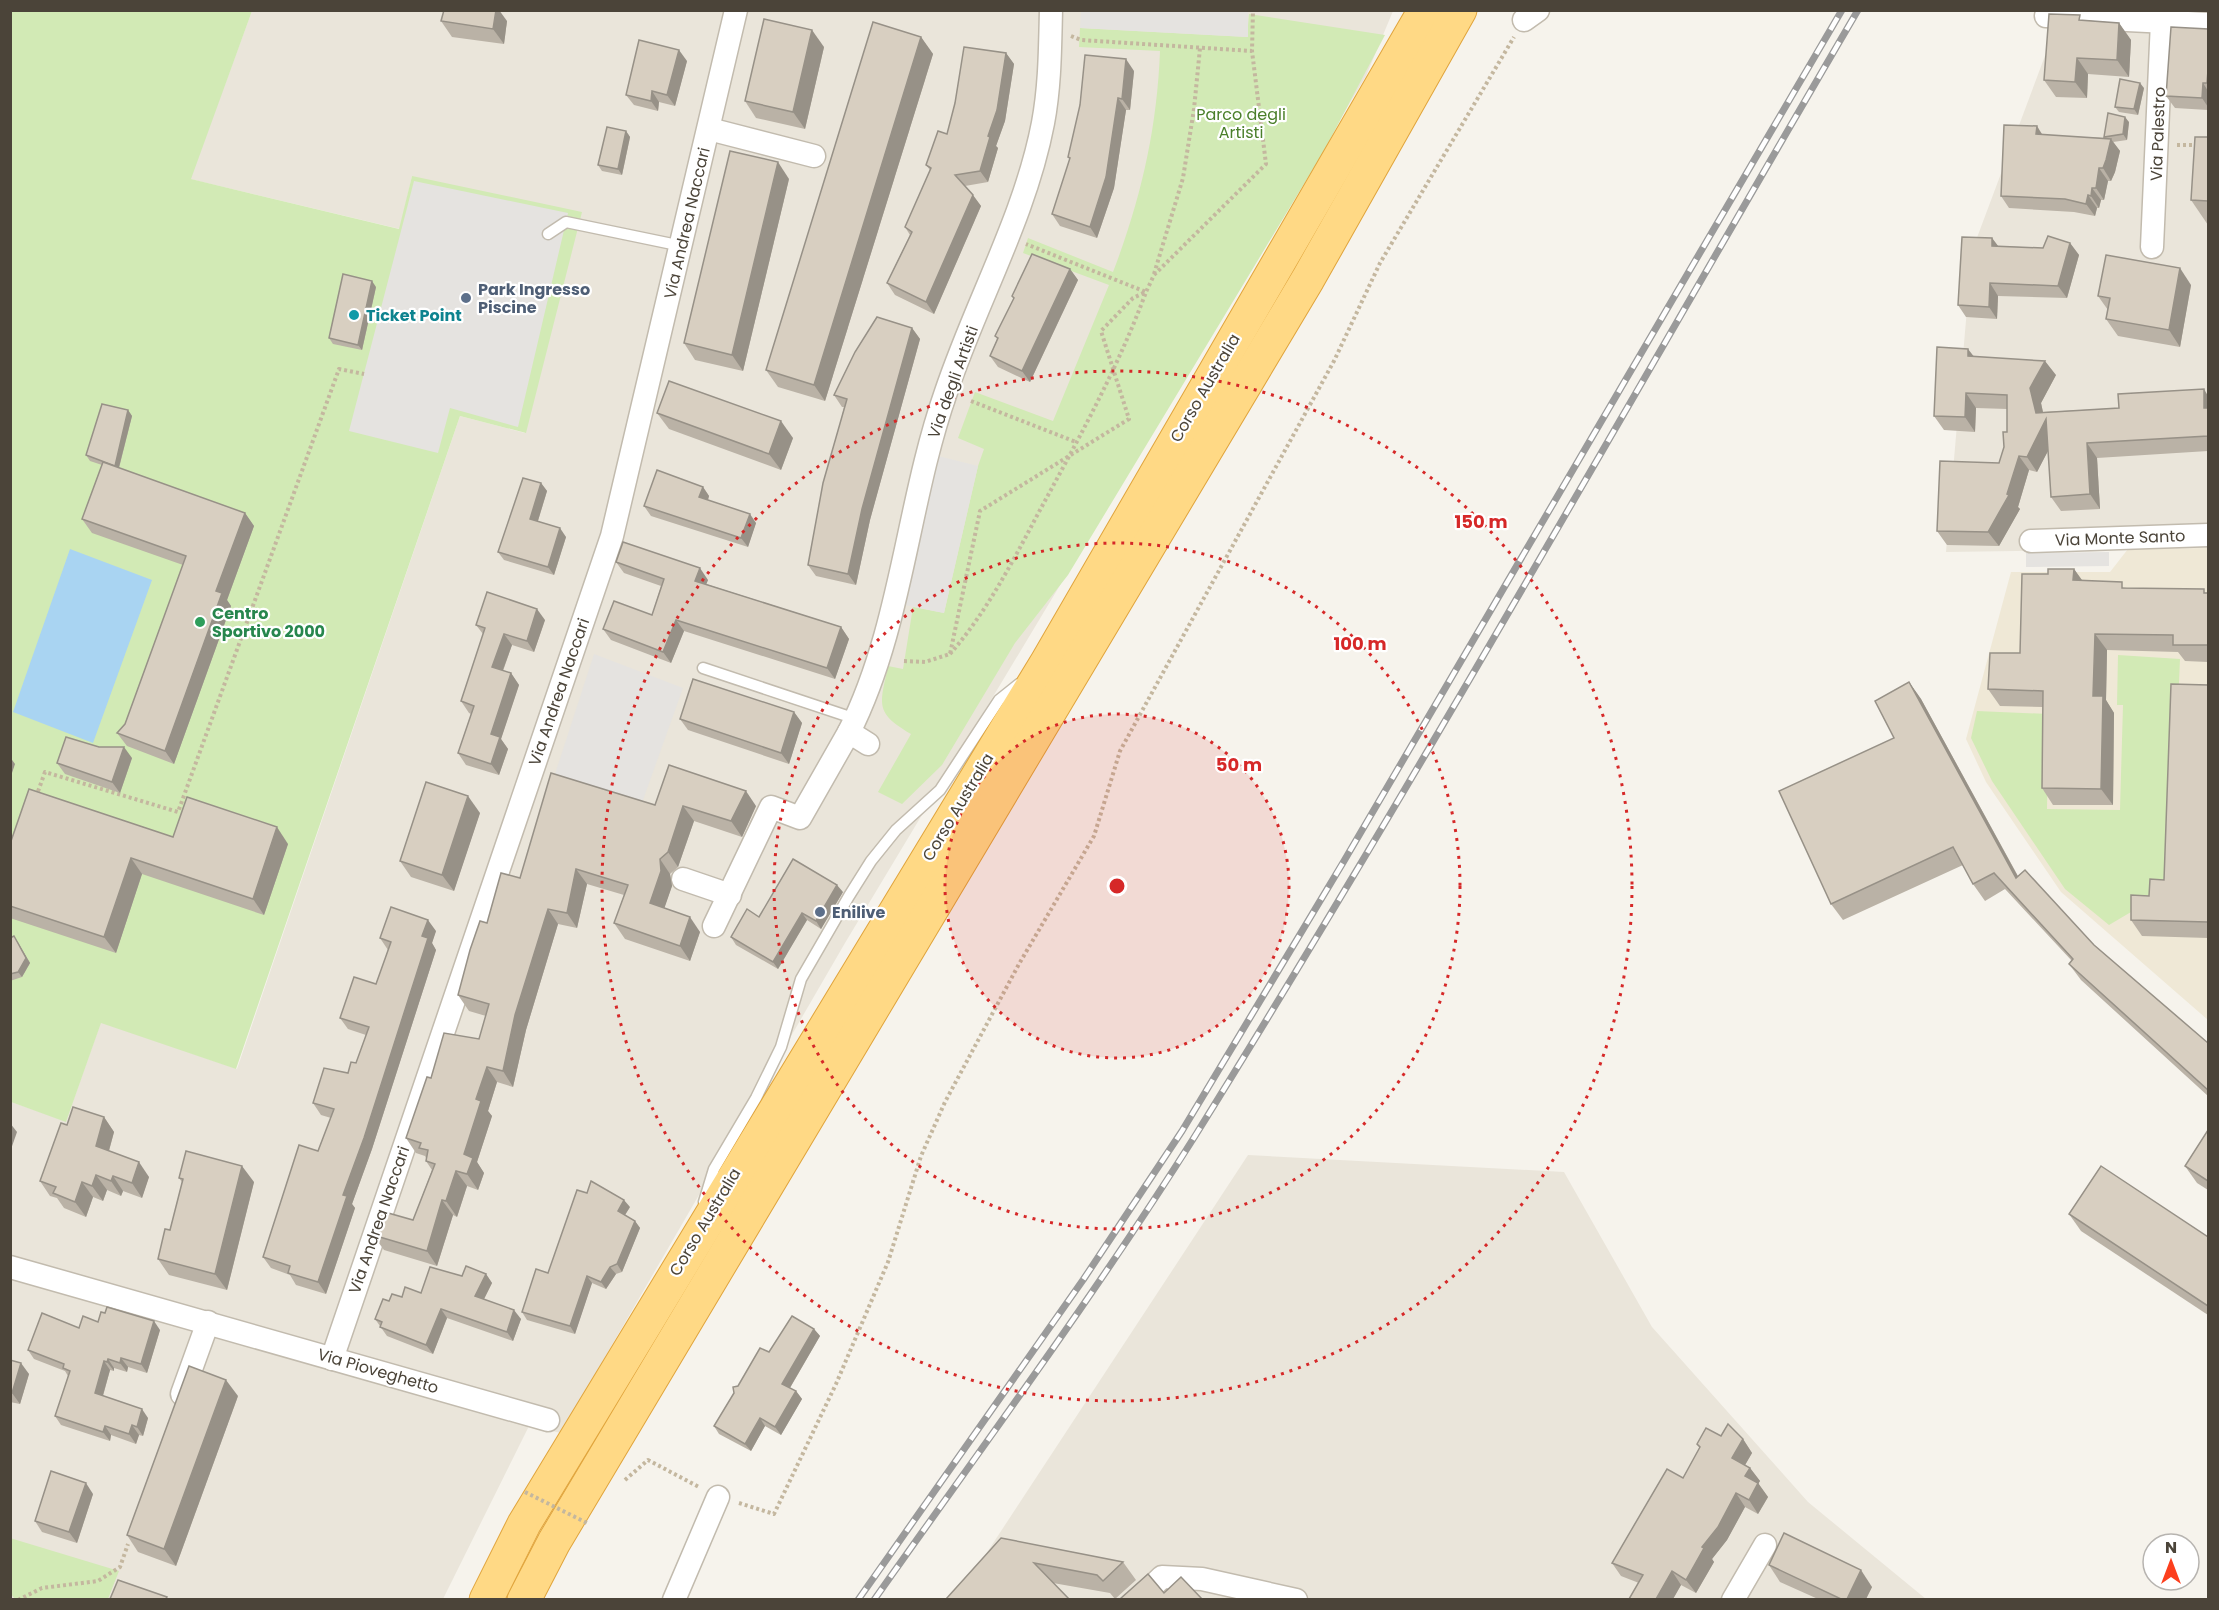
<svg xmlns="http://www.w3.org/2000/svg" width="2219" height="1610" viewBox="0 0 2219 1610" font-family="Poppins,sans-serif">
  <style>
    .residential { fill: #eae5da }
    .education { fill: #efe8d6 }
    .green { fill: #d2eab5 }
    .parking { fill: #e5e3e0 }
    .water { fill: #a9d4f2 }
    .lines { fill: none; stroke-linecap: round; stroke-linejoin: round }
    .service-casing { stroke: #c2bbae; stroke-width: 13 }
    .minor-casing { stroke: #c2bbae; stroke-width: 25 }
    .trunk-casing { stroke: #e0a43c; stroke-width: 35 }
    .path { stroke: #c4b79f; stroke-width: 4; stroke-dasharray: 3 3; stroke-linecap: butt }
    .service { stroke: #fff; stroke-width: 10 }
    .minor { stroke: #fff; stroke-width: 22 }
    .trunk { stroke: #ffd985; stroke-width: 33 }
    .rail-casing { stroke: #9a9a9a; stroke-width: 7 }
    .rail { stroke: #fff; stroke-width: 4.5; stroke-dasharray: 14; stroke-linecap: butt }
    .path-bridge { stroke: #c4b79f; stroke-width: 4; stroke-dasharray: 3 3; stroke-linecap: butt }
    .wall { fill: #bab2a6 }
    .shaded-wall { fill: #979187 }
    .building { fill: #d8cfc1; stroke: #979187; stroke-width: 1.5 }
    .ring { fill: none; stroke: #d62828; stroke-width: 3; stroke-dasharray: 3 6 }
    .service-dot { fill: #5c6f8a; stroke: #fff; stroke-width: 2 }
    .culture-dot { fill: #0f9aa8; stroke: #fff; stroke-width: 2 }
    .leisure-dot { fill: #2e9e5b; stroke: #fff; stroke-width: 2 }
    .labels { text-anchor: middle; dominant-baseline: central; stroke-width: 4.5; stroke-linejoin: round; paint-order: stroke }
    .park-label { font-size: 16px; fill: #4a7f2a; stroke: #fff }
    .street-label { font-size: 16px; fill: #4b4439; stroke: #fff }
    .service-label { font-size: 16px; font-weight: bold; fill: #4e5e75; stroke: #fff; text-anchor: start }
    .culture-label { font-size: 16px; font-weight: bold; fill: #0d838f; stroke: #fff; text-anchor: start }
    .leisure-label { font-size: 16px; font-weight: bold; fill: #27864d; stroke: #fff; text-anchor: start }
    .centre { fill: #d62828; stroke: #fff; stroke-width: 3 }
    .ring-label { font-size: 18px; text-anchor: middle; font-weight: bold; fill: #d62828; stroke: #fff; stroke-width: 4.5; stroke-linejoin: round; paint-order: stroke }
  </style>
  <rect width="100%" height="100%" fill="#f6f3ec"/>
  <g class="residential">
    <polygon points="252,11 1393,11 1366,76 845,943 561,1433 529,1426 443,1599 11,1600 11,1102 66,1121 101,1022 237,1069 460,416 525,433 412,176 400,229 190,179"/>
    <polygon points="2058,11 2208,11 2208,548 1946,552 1972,251 2052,37"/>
    <polygon points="1248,1155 1564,1172 1652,1327 1808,1502 1926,1599 953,1600 984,1557"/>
  </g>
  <polygon class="education" points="2208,548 2208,1020 2061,892 1986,782 1966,739 2011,572 2110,572 2128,549"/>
  <g class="green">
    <polygon points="11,11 252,11 191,179 399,229 412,176 582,212 526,433 460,416 236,1069 101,1023 66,1122 11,1102"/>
    <path d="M1249,14l136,21 -60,114 -257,426 -53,68 -73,122 -40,39 -24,-12 33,-58c-37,-22 -31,-29 -23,-68l15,3 10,-62 31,6 34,-147 6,-17 -26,-11 17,-46 78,29 56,-136 -86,-32 5,-15 85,34c28,-73 44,-143 47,-221l-81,-4 1,-19 167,9z"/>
    <polygon points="2118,655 2180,659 2170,889 2109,925 2065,889 1992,781 1971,738 1977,711 2049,714 2047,809 2120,810 2123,705 2117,705"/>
    <polygon points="10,1538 119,1571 108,1599 15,1599 11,1594"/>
  </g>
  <g class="parking">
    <polygon points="1081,11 1248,11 1248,37 1080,28"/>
    <polygon points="414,181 568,213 518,427 450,408 438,453 349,431"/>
    <polygon points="938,456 978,466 944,613 900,604"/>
    <polygon points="2109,552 2109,566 2026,567 2026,553"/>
    <polygon points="594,654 683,688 642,803 555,774"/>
  </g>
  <polygon class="water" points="70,549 152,580 93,743 13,712"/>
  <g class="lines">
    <g class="service-casing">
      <g id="service">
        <polyline points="548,234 566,222 682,246"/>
        <polyline points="703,668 856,719"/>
        <polyline points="704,1202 714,1169 756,1098 781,1047 801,979 849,896 871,861 896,830 940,790 999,700 1019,684"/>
      </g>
    </g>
    <g class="minor-casing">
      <g id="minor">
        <polyline points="2046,16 2208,24"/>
        <polyline points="1524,20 1538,10"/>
        <polyline points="709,129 814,156"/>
        <polyline points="2152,247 2162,21"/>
        <polyline points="2031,541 2208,535"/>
        <path d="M868,744l-19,-12c53,-105 58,-229 97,-340 30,-90 79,-175 97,-269 7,-37 7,-74 8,-113"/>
        <polyline points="683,879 730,895"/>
        <polyline points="714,926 771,807 800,818 849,732"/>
        <polyline points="10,1267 548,1420"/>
        <polyline points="332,1359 612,536 736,10"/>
        <polyline points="182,1394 208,1322"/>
        <polyline points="674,1600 718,1497"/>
        <polyline points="1138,1600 1162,1577 1202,1579 1296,1600"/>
        <polyline points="1733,1600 1765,1545"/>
      </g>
    </g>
    <g class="trunk-casing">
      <g id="trunk">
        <polyline points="486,1600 524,1524 1047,662 1425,10"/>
        <polyline points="524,1600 554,1542 1308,279 1460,10"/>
      </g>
    </g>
    <g class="path">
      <polyline points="1071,36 1081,40 1252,51"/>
      <polyline points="2177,145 2196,145"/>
      <polyline points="1154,274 1183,178 1194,109 1200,48"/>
      <polyline points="971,401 1076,442"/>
      <path d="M950,654c37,-42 64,-95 90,-144 38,-70 78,-142 106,-218l-120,-48"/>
      <polyline points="904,661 925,662 950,654 980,511 1129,419 1101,331 1133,298 1146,292 1154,275 1266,164 1252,51 1253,10"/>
      <polyline points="36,797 45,772 178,812 339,369 364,374"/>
      <polyline points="625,1480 648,1460 699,1487"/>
      <polyline points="739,1503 774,1514 836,1384 888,1262 921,1156 945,1102 1019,964 1094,836 1120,751 1334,361 1380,263 1514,37"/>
      <polyline points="18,1600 42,1588 98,1581 120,1567 128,1544"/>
    </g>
    <use href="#service" class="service"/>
    <use href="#minor" class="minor"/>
    <use href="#trunk" class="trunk"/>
    <g class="rail-casing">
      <g id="rail">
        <polyline points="858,1600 1083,1280 1182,1131 1344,861 1842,10"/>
        <path d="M874,1600c108,-153 221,-305 321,-464 230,-370 443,-750 663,-1126"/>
      </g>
    </g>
    <use href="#rail" class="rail"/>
    <polyline class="path-bridge" points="525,1492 589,1524"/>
  </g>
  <g class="wall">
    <polygon points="2083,20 2119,23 2131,40 2129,77 2088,74 2087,98 2056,97 2044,80"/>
    <polygon points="441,21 507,21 504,44 452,37"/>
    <polygon points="2208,29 2208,110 2175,108 2166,96"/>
    <polygon points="921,37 933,54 825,401 778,387 766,370"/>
    <polygon points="824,47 805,129 756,118 745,101"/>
    <polygon points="1006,53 1014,64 1005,121 996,146 998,148 988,182 965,186 981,206 934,314 895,295 887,283 910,235 905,227 930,170 926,165 947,134"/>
    <polygon points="687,61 675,106 659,102 658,111 634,105 626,95"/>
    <polygon points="1134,71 1130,110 1126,110 1114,188 1097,238 1060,226 1052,214 1070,160 1068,157"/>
    <polygon points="2144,88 2138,115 2119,112 2115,107"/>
    <polygon points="2129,122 2127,140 2113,142 2120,151 2115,172 2111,181 2108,181 2104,200 2101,200 2099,208 2097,208 2095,216 2074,212 2009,208 2001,196 2043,135 2104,138 2104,137"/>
    <polygon points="626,131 630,137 622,175 602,171 598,165"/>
    <polygon points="2208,137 2208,225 2191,200"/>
    <polygon points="789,179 743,371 695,360 684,343"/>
    <polygon points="1992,238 1998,246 2043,248 2070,243 2079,255 2067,298 1998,296 1997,319 1966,317 1958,305"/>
    <polygon points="1070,269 1078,280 1030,382 998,367 990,356 997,339 995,336 1014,299"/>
    <polygon points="2191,285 2180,347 2118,336 2106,319 2108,310 2098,296"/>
    <polygon points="376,287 362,350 333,344 329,338"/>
    <polygon points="912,328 920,339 870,520 856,585 816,576 808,565 844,407 842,407 834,395"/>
    <polygon points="1974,356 2056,375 2041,403 2043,412 2119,408 2208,396 2208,451 2097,458 2100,509 2061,511 2051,497 2048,450 2037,472 2029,470 2018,507 2020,509 1999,546 1947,545 1937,531 1999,463 2004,447 2007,432 2007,409 1976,408 1975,432 1944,430 1934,416"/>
    <polygon points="128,410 132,416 119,468 245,513 254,526 227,600 231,606 174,764 127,746 117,733 125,724 183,565 92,533 82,519 102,465 90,461 86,455"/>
    <polygon points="657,413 793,438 781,470 669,429"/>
    <polygon points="541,483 547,491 538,521 566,537 554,575 504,560 498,552"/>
    <polygon points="703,487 709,496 708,500 756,523 748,547 651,516 644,506"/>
    <polygon points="616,562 708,580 706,584 841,627 849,639 835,679 684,631 671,663 611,640 603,629 652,615 661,586 624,573"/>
    <polygon points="2074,569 2082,580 2127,588 2208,593 2208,662 2185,661 2178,652 2107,650 2106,700 2114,713 2113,805 2053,805 2042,788 2043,707 2000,706 1988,689 2020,653 2048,574"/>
    <polygon points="545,620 534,652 512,645 503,671 511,673 519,685 501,739 508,749 499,775 466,765 458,753 471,714 469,713 461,701 483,634 476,625"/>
    <polygon points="1909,682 1921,699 2018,876 2094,945 2208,1043 2208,1096 2081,980 2069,964 2072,961 2005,889 1985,901 1973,884 1963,865 1843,920 1831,904 1894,738"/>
    <polygon points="2208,685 2208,938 2142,936 2131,920 2149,896 2164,880"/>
    <polygon points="794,712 802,723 789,764 688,730 680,719"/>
    <polygon points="132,758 120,793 65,774 57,763"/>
    <polygon points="655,805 756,806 742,837 694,821 678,867 670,874 672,886 664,908 700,932 690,961 625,939 614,923 624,895 587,884 577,928 558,924 526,1030 513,1087 497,1082 488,1111 492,1116 477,1162 484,1173 478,1190 467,1186 457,1217 453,1215 437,1266 384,1250 373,1235 413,1220 432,1170 426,1161 426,1158 425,1156 416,1153 406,1138 431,1078 479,1039 486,1016 469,1011 458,995 487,923 520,878"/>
    <polygon points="480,813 454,891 411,877 400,861"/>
    <polygon points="173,837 288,844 264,915 142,874 116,953 10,918 10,844"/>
    <polygon points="843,892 821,929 807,920 778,969 736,945 731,937 759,917"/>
    <polygon points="436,931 432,943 436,950 372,1149 352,1204 355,1208 326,1294 296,1285 290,1275 271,1268 263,1257 318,1151 331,1118 321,1115 313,1103 348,1073 356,1063 366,1035 348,1029 340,1018 376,984 388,950 380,938"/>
    <polygon points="10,938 18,942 30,963 22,977 10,981"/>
    <polygon points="104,1117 114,1132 109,1151 149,1177 142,1198 123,1191 121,1196 107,1190 103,1201 93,1197 86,1217 64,1208 57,1198 50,1196 40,1181 67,1125"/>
    <polygon points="2208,1130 2208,1190 2197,1183 2185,1166"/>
    <polygon points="179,1178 254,1182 227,1290 169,1275 158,1259 170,1230 182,1182"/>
    <polygon points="630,1207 625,1215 635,1221 640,1228 622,1272 616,1274 606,1289 592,1283 575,1334 527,1320 522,1312 548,1273"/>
    <polygon points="2069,1214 2208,1237 2208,1315 2081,1231"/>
    <polygon points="486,1274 492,1283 484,1299 521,1319 513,1341 447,1318 433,1354 387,1336 375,1319 389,1301 421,1293 462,1276"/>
    <polygon points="98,1322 160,1330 147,1373 128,1367 127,1372 114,1368 114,1371 110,1370 103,1396 148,1418 143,1436 139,1435 136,1444 111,1435 110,1441 61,1425 55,1416 68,1376 65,1371 34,1359 28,1350 79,1328"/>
    <polygon points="814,1329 820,1336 790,1388 796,1391 802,1399 781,1435 765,1426 751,1451 719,1434 714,1426 738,1386 769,1352"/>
    <polygon points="10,1360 29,1374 20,1404 10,1402"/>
    <polygon points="238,1396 176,1566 138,1552 127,1535"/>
    <polygon points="1721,1436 1743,1439 1752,1453 1745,1465 1750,1468 1760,1481 1758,1483 1768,1497 1758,1514 1745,1507 1727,1540 1712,1559 1714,1562 1696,1593 1681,1585 1673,1599 1629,1599 1639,1583 1621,1576 1612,1563 1683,1478 1700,1448 1697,1444"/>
    <polygon points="93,1494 77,1543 42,1532 35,1521"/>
    <polygon points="1001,1538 1123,1562 1136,1580 1115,1599 1110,1593 1053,1583"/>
    <polygon points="1769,1565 1872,1587 1866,1599 1818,1599 1780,1582"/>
  </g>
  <g class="shaded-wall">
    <polygon points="496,10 499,10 507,21 504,44 493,29"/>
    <polygon points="2119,23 2131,40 2129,77 2117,60"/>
    <polygon points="812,30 824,47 805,129 793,112"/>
    <polygon points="921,37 933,54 825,401 814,385"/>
    <polygon points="679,50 687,61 675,106 667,95"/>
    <polygon points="1006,53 1014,64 1005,121 996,146 998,148 988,182 980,171"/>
    <polygon points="2077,58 2088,74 2087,98 2075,82"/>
    <polygon points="1126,59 1134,71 1130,110 1122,99"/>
    <polygon points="2140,83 2144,88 2138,115 2134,109"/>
    <polygon points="2203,83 2208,91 2208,107 2202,98"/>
    <polygon points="652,91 659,102 658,111 651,101"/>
    <polygon points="1118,98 1126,110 1114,188 1097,238 1090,227"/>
    <polygon points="2125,117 2129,122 2127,140 2123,134"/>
    <polygon points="2037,126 2045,139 2036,134"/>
    <polygon points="626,131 630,137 622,175 618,169"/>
    <polygon points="2111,139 2120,151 2115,172 2111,181 2103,168"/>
    <polygon points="778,162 789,179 743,371 732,355"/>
    <polygon points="2099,168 2108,181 2104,200 2096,188"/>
    <polygon points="2092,188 2101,200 2099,208 2091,196"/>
    <polygon points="973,195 981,206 934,314 926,302"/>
    <polygon points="2088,195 2097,208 2095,216 2086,204"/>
    <polygon points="1992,238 2001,250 1992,246"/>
    <polygon points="2070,243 2079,255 2067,298 2058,286"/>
    <polygon points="2180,268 2191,285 2180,347 2169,330"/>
    <polygon points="1070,269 1078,280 1030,382 1022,371"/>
    <polygon points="372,281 376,287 362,350 358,345"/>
    <polygon points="1990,283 1998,296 1997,319 1989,307"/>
    <polygon points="912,328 920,339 870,520 856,585 848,574 862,509"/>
    <polygon points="1968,349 1979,363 1968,356"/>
    <polygon points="2045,361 2056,375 2041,403 2045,422 2046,419 2057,434 2037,472 2027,457 2030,388"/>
    <polygon points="2204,389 2208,396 2208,414 2204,408"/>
    <polygon points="1966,393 1976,408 1975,432 1965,417"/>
    <polygon points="128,410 132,416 118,471 115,466"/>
    <polygon points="781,421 793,438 781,470 769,454"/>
    <polygon points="2087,443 2097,458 2100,509 2090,494"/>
    <polygon points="2019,456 2029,470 2018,507 2020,509 1999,546 1988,532 2007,494"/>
    <polygon points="541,483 547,491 536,527 530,519"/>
    <polygon points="703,487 709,496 706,506 699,497"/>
    <polygon points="245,513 254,526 227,600 231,606 174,764 165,751 216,591"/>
    <polygon points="750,514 756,523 748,547 741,538"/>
    <polygon points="560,528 566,537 554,575 548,567"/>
    <polygon points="700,568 708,580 703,592 695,581"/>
    <polygon points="2074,569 2086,586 2073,580"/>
    <polygon points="537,609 545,620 534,652 527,641"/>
    <polygon points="676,620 684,631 671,663 663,652"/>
    <polygon points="841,627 849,639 835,679 827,668"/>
    <polygon points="504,634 512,645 500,678 492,667"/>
    <polygon points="2095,634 2107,650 2106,700 2114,713 2113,805 2101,789 2093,696"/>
    <polygon points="511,673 519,685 501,739 508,749 499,775 491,764 491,734"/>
    <polygon points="1909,682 1921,699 2028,895 2016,878"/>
    <polygon points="794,712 802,723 789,764 781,753"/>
    <polygon points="124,747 132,758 120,793 112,782"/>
    <polygon points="10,757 15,764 10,779"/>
    <polygon points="746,791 756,806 742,837 731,821"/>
    <polygon points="468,796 480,813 454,891 442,875"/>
    <polygon points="683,806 694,821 678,867 668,852"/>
    <polygon points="277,827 288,844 264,915 253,899"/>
    <polygon points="131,858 142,874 116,953 104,937"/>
    <polygon points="660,859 670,874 672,886 661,918 650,903"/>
    <polygon points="576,869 587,884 577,928 567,913"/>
    <polygon points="837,885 843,892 821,929 816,921"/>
    <polygon points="548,909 558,924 526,1030 513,1087 503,1071 515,1015"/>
    <polygon points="802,913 807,920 778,969 773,962"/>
    <polygon points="690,917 700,932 690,961 680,946"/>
    <polygon points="428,920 436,931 432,943 436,950 372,1149 352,1204 355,1208 326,1294 318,1282 343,1195 422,936"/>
    <polygon points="14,936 30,963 22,977 18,972"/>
    <polygon points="487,1067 497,1082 488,1111 492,1116 477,1162 484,1173 478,1190 467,1174 464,1154 476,1099"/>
    <polygon points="104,1117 114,1132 106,1161 96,1146"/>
    <polygon points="10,1123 17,1132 10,1152"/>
    <polygon points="139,1162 149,1177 142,1198 132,1183"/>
    <polygon points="242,1166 254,1182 227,1290 215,1274"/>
    <polygon points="456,1171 467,1186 457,1217 446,1201"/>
    <polygon points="96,1175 107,1190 103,1201 92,1186"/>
    <polygon points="113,1176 123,1191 121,1196 111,1181"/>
    <polygon points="82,1182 93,1197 86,1217 75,1202"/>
    <polygon points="442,1200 453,1215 437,1266 427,1251"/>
    <polygon points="624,1200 630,1207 623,1218 618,1211"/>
    <polygon points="635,1221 640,1228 622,1272 617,1264"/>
    <polygon points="610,1267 616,1274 606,1289 601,1282"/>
    <polygon points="486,1274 492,1283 481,1305 475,1296"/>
    <polygon points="587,1276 592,1283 575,1334 570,1326"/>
    <polygon points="441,1309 447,1318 433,1354 426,1345"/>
    <polygon points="514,1310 521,1319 513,1341 507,1332"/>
    <polygon points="154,1321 160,1330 147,1373 141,1364"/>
    <polygon points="814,1329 820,1336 788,1391 782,1384"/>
    <polygon points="121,1358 128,1367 127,1372 120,1363"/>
    <polygon points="108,1359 114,1368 114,1371 107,1362"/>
    <polygon points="104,1361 110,1370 101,1402 95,1393"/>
    <polygon points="21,1363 29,1374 20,1404 12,1393"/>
    <polygon points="226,1380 238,1396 176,1566 164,1549"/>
    <polygon points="796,1391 802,1399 781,1435 775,1427"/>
    <polygon points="142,1409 148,1418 143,1436 137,1427"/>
    <polygon points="760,1418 765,1426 751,1451 745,1444"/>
    <polygon points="132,1425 139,1435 136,1444 129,1434"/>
    <polygon points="105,1426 111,1435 110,1441 103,1432"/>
    <polygon points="1743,1439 1752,1453 1741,1472 1732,1458"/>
    <polygon points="1750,1468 1760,1481 1755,1489 1745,1476"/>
    <polygon points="86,1483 93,1494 77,1543 69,1532"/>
    <polygon points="1758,1483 1768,1497 1758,1514 1749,1500"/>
    <polygon points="1736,1493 1745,1507 1727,1540 1712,1559 1714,1562 1696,1593 1686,1580 1702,1547"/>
    <polygon points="1861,1570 1872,1587 1866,1599 1847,1599"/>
    <polygon points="1672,1571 1681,1585 1673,1599 1656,1599"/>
  </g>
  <g class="building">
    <polygon points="444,10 496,10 493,29 441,21"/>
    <polygon points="2049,14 2080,15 2079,20 2119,23 2117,60 2077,58 2075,82 2044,80"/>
    <polygon points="764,19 812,30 793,112 745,101"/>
    <polygon points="873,22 921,37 814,385 766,370"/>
    <polygon points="2171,27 2208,29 2208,70 2207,83 2203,83 2202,98 2166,96"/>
    <polygon points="639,40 679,50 667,95 652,91 651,101 626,95"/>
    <polygon points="964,47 1006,53 997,110 988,136 990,137 980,171 955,175 973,195 926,302 887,283 912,232 905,227 931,168 926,165 938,131 947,134 955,103"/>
    <polygon points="1085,55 1126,59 1122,99 1118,98 1106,177 1090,227 1052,214 1070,158 1068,157 1080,105"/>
    <polygon points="2120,79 2140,83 2134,109 2115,107"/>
    <polygon points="2108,113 2125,117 2123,134 2104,137"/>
    <polygon points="2004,125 2037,126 2036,134 2111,139 2106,160 2103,168 2099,168 2096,188 2092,188 2091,196 2088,195 2086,204 2065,199 2001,196"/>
    <polygon points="607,127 626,131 618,169 598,165"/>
    <polygon points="2195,137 2208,137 2208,201 2191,200"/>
    <polygon points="730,151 778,162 732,355 684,343"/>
    <polygon points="2048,236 2070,243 2058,286 1990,283 1989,307 1958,305 1962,237 1992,238 1992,246 2043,248"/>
    <polygon points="1032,254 1070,269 1022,371 990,356 998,338 995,336 1014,298 1012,296"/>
    <polygon points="2106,255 2180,268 2169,330 2106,319 2110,298 2098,296"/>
    <polygon points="343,274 372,281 358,345 329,338"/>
    <polygon points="877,317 912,328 862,509 848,574 808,565 823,483 847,399 834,395 855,352"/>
    <polygon points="1937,347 1968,349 1968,356 2045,361 2030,388 2036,413 2119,408 2118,394 2204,389 2204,408 2208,408 2208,436 2087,443 2090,494 2051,497 2046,419 2027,457 2019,456 2007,494 2009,495 1988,532 1937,531 1940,461 1999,463 2004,447 2003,432 2007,432 2007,395 1966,393 1965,417 1934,416"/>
    <polygon points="669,381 781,421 769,454 657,413"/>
    <polygon points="102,404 128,410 115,466 86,455"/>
    <polygon points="103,462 245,513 216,591 222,593 165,751 117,733 125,724 186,556 82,519"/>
    <polygon points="657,470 703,487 699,497 750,514 741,538 644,506"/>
    <polygon points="523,478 541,483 530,519 560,528 548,567 498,552"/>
    <polygon points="623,542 700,568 695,581 841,627 827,668 676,620 663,652 603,629 614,601 652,615 664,579 616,562"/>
    <polygon points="2048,569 2074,569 2073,580 2122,582 2122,588 2204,589 2204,593 2208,593 2208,645 2173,645 2173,635 2095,634 2093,696 2103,696 2101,789 2042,788 2043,691 1988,689 1990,653 2020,653 2022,574 2048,574"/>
    <polygon points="487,592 537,609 527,641 504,634 492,667 511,673 491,734 500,737 491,764 458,753 474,706 461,701 485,628 476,625"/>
    <polygon points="693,679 794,712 781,753 680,719"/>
    <polygon points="1909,682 2016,878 2025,870 2094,945 2208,1043 2208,1090 2069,964 2073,959 1994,873 1973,884 1953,847 1831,904 1779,791 1894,738 1875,701"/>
    <polygon points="2171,684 2208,685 2208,922 2131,920 2131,895 2149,896 2150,879 2164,880"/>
    <polygon points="66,737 99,747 124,747 112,782 57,763"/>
    <polygon points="669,765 746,791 731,821 683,806 668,852 660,859 661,871 650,903 690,917 680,946 614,923 628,885 576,869 567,913 548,909 515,1015 503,1071 487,1067 476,1099 481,1101 464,1154 473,1158 467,1174 456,1171 446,1201 442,1200 427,1251 373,1235 381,1211 413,1220 435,1164 426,1161 428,1150 419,1148 421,1143 406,1138 427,1077 431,1078 444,1033 479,1039 489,1004 458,995 470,950 480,921 487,923 501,873 520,878 551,773 655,805"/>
    <polygon points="426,782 468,796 442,875 400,861"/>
    <polygon points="29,789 173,837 187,797 277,827 253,899 131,858 104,937 10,906 10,844"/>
    <polygon points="793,859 837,885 816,921 802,913 773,962 731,937 747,909 759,917"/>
    <polygon points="391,907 428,920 422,936 428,938 364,1138 343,1195 347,1196 318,1282 288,1273 290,1266 263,1257 299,1145 318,1151 334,1109 313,1103 324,1068 348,1073 351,1062 356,1063 369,1027 340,1018 354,977 376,984 391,942 380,938"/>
    <polygon points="14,936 26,958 18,972 10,974 10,938"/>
    <polygon points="73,1107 104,1117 96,1146 139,1162 132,1183 113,1176 111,1181 96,1175 92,1186 82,1182 75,1202 53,1193 56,1187 40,1181 61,1123 67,1125"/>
    <polygon points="2208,1130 2208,1181 2185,1166"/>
    <polygon points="186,1151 242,1166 215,1274 158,1259 165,1229 170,1230 183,1179 179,1178"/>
    <polygon points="2101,1166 2208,1237 2208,1306 2069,1214"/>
    <polygon points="591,1181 624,1200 618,1211 635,1221 617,1264 610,1267 601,1282 587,1276 570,1326 522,1312 536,1269 548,1273 577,1190 587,1193"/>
    <polygon points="466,1266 486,1274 475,1296 514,1310 507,1332 441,1309 426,1345 380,1327 382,1322 375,1319 383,1299 389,1301 392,1294 402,1297 405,1287 421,1293 430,1267 462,1276"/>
    <polygon points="107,1307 154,1321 141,1364 121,1358 120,1363 108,1359 107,1362 104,1361 95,1393 142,1409 137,1427 132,1425 129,1434 105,1426 103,1432 55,1416 70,1371 63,1368 64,1364 28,1350 42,1313 79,1328 83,1316 98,1322 101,1312 105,1313"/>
    <polygon points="792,1316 814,1329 782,1384 796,1391 775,1427 760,1418 745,1444 714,1426 734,1393 733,1387 738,1386 760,1348 769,1352"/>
    <polygon points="10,1360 21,1363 12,1393 10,1393"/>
    <polygon points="189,1366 226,1380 164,1549 127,1535"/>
    <polygon points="1728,1424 1743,1439 1732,1458 1750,1468 1745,1476 1758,1483 1749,1500 1736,1493 1718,1527 1702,1547 1704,1548 1686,1580 1672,1571 1656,1599 1629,1599 1643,1575 1612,1563 1667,1469 1683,1478 1700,1447 1697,1444 1706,1428 1721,1436"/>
    <polygon points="51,1471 86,1483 69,1532 35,1521"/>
    <polygon points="1784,1533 1861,1570 1847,1599 1841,1599 1769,1565"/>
    <polygon points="1001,1538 1123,1562 1103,1581 1097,1575 1034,1563 1069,1599 946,1599"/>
    <polygon points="1148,1574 1164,1593 1181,1577 1202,1599 1120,1599"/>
    <polygon points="118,1580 167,1597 166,1599 110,1599"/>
  </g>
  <circle cx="1117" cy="886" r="172" fill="#d62828" fill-opacity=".12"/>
  <g class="ring">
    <circle cx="1117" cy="886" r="172"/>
    <circle cx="1117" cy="886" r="343"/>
    <circle cx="1117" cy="886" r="515"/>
  </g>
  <g class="service-dot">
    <circle cx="466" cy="298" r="6"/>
    <circle cx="820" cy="912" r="6"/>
  </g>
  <circle class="culture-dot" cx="354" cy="315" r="6"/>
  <circle class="leisure-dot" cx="200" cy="622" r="6"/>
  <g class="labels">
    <g class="park-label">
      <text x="1241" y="114">Parco degli<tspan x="1241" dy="18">Artisti</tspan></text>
    </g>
    <g class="street-label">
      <text transform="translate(2158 134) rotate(-88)">Via Palestro</text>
      <text transform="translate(687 223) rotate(-77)">Via Andrea Naccari</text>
      <text transform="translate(953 382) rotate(-70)">Via degli Artisti</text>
      <text transform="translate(1205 388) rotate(-60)">Corso Australia</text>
      <text transform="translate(2120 538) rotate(-2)">Via Monte Santo</text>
      <text transform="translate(559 692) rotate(-71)">Via Andrea Naccari</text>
      <text transform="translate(958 807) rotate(-59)">Corso Australia</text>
      <text transform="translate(379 1220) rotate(-71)">Via Andrea Naccari</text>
      <text transform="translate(705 1222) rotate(-59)">Corso Australia</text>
      <text transform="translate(378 1371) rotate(16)">Via Pioveghetto</text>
    </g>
    <g class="service-label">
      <text x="478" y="289">Park Ingresso<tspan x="478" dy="18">Piscine</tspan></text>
      <text x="832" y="912">Enilive</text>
    </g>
    <g class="culture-label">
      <text x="366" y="315">Ticket Point</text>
    </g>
    <g class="leisure-label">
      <text x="212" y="613">Centro<tspan x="212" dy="18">Sportivo 2000</tspan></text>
    </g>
  </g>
  <circle cx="1117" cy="886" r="9" class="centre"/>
  <g class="ring-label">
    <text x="1481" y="528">150 m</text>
    <text x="1360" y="650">100 m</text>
    <text x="1239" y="771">50 m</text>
  </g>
  <rect width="2219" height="1610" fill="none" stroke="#4b4439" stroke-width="24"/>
  <g transform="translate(2171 1562)"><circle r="28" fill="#ffffff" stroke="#b7b4b0" stroke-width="1.5"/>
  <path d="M0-4.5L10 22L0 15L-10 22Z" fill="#fc3f1d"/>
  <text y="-9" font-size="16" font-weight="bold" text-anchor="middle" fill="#4b4439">N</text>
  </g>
</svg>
